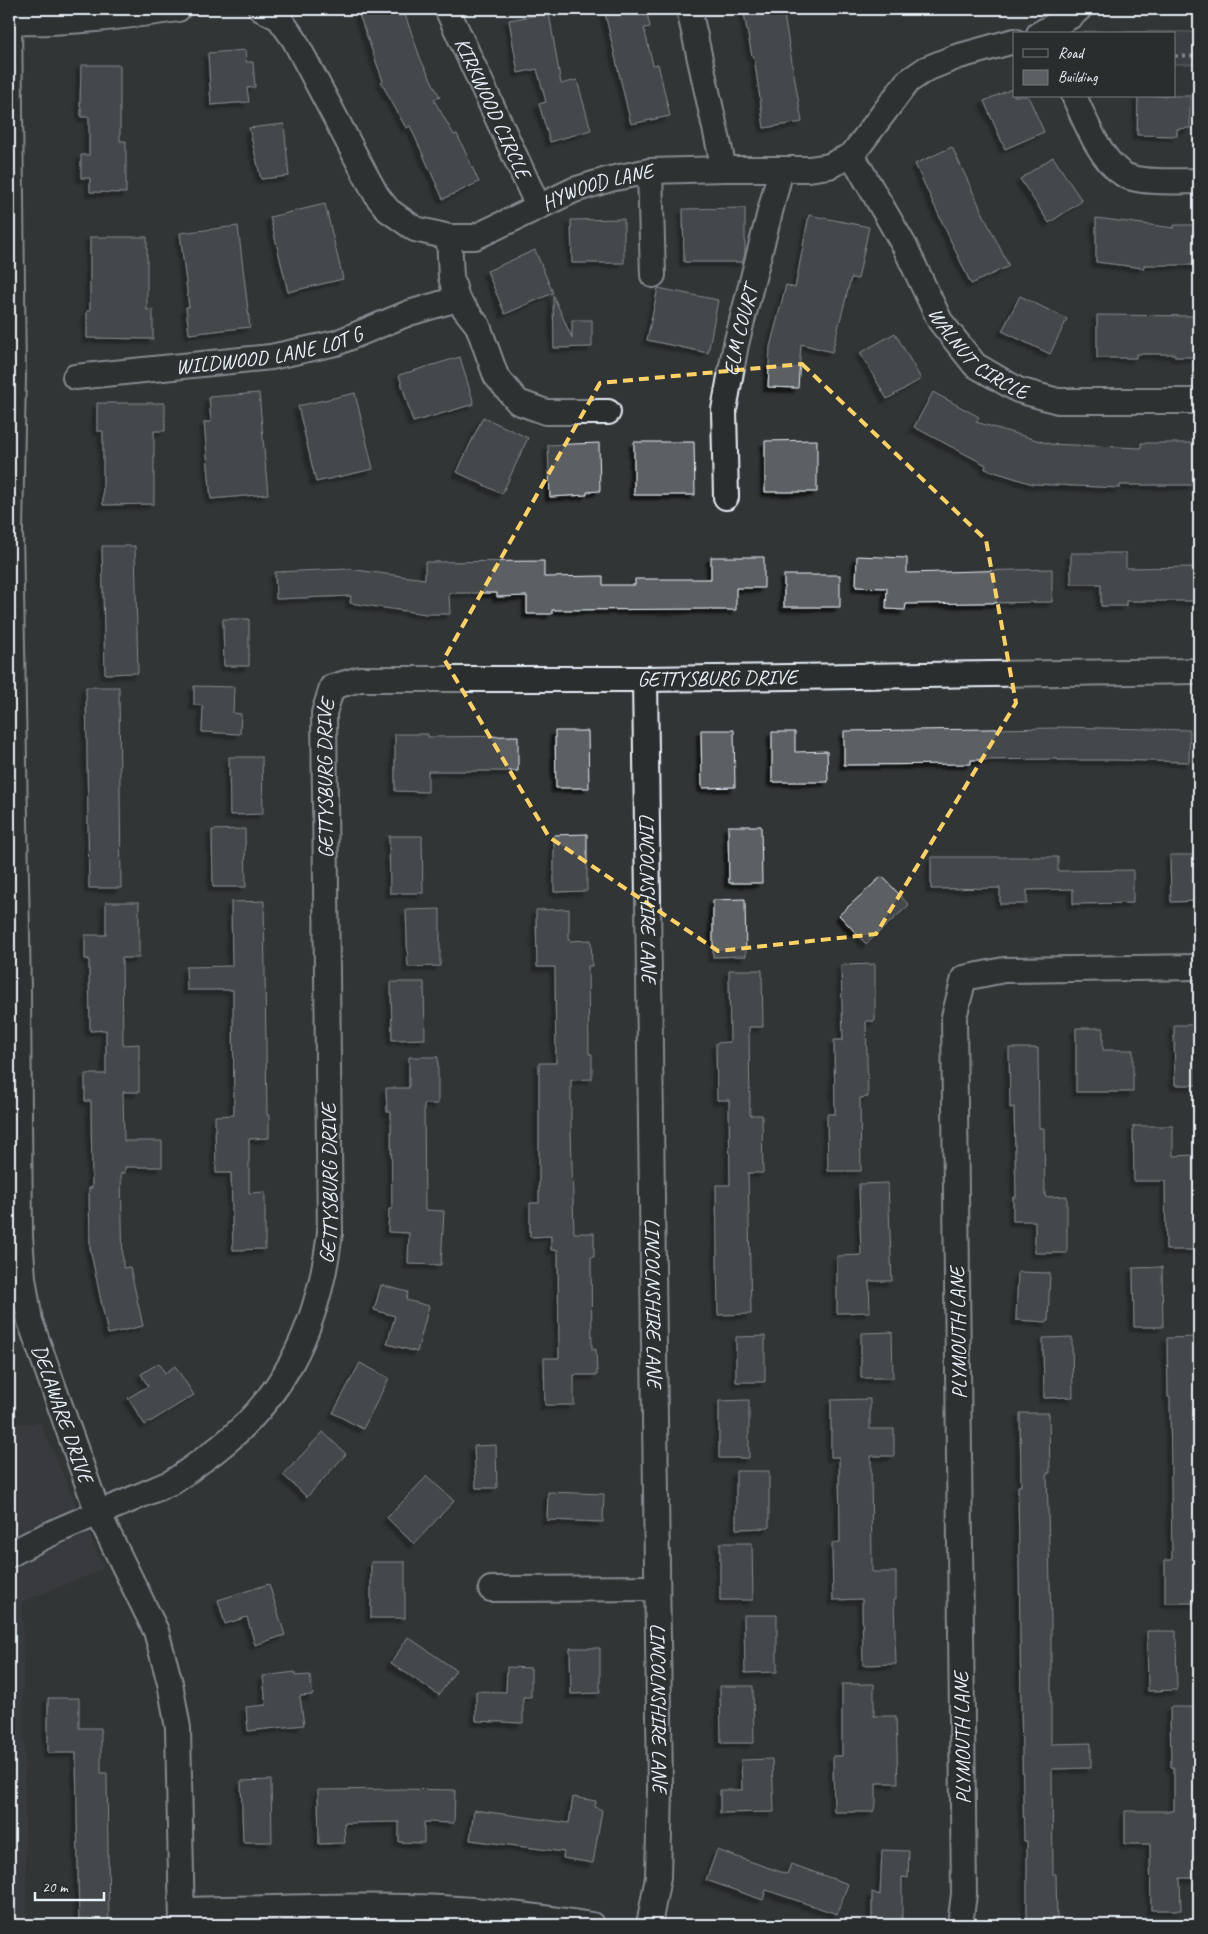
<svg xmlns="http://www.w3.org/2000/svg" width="1208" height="1934" viewBox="0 0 1208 1934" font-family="Caveat,sans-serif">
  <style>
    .built { fill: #3f4244 }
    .green { fill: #494d4f; stroke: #989fa4 }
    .building { fill: #5c6063; stroke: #e8f1f8; filter: url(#shadow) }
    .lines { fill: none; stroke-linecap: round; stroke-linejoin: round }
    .minor-casing { stroke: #e8f1f8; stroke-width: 28 }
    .path { stroke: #e8f1f8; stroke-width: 3; stroke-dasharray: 4 4; stroke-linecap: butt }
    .minor { stroke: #2a2d2e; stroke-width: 24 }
    .marked { fill: none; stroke: #ffd166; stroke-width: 4; stroke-dasharray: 10 6; stroke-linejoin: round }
    .labels { text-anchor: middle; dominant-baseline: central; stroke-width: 4; stroke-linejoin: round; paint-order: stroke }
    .street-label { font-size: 21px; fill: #e8f1f8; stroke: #2a2d2e }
  </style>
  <defs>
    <filter id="shadow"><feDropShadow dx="-4.5" dy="4.5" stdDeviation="1" flood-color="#0009"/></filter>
  </defs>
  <rect width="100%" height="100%" fill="#323536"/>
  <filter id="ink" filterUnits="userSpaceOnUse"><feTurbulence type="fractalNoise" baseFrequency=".02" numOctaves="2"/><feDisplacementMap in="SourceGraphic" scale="10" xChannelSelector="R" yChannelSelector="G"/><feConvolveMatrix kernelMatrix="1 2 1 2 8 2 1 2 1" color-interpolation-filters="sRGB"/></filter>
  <g filter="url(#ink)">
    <polygon class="built" points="41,1423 104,1569 22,1602 27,1925 9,1925 9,1424"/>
    <polygon class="green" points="1084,31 1199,32 1199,64 1174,64 1174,34 1083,34"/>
    <g class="building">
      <polygon points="357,9 403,9 421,60 440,97 434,100 454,135 457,134 479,182 443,199 410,126 406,128 381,82 383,81"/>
      <polygon points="604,9 646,9 650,27 644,28 653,65 658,64 670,116 631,124"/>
      <polygon points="743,9 783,9 802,122 764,128 754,56 752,56"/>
      <polygon points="549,13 561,84 577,80 591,130 550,142 539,104 546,102 537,69 518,73 509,20"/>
      <polygon points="245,50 246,62 253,62 255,87 247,88 249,102 211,105 208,53"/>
      <polygon points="81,65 120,65 120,141 126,141 126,193 90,192 90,178 81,178 81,155 89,155 89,117 81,117 81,107 80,107"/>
      <polygon points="1014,88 1014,96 1028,96 1044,132 1005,149 984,101"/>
      <polygon points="1138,96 1190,96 1190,128 1177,129 1177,136 1137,135"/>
      <polygon points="284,124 289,176 261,179 249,128"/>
      <polygon points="952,147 986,220 1009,266 971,284 915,164"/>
      <polygon points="1053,157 1082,201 1049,223 1020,179"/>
      <polygon points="325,204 343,279 288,292 270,217"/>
      <polygon points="745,208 745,253 743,262 684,262 683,209"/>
      <polygon points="809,215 869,227 858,279 851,278 832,352 801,344 798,388 768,387 770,347 786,285 795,288"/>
      <polygon points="1096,218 1174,228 1174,225 1199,225 1199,265 1144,265 1144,268 1096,262"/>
      <polygon points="624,219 624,263 572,263 571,220"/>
      <polygon points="238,226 250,327 189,334 186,307 189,307 180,233"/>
      <polygon points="90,237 147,237 147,310 153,310 153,339 87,338 87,311 90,311"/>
      <polygon points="535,250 553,293 505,314 487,271"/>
      <polygon points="658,288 718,300 708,353 647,340"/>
      <polygon points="553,295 572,338 572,320 592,320 592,347 554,348"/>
      <polygon points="1020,296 1067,319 1050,354 1002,331"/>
      <polygon points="1097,315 1199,316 1199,357 1175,357 1175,354 1136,354 1136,358 1097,358"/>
      <polygon points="895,333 921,379 887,399 860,353"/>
      <polygon points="460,357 474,404 413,422 399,375"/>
      <polygon points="933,392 979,417 976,422 1050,444 1141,448 1141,443 1193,443 1193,485 1120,485 1120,488 1033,484 985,469 986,465 914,427"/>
      <polygon points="259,393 268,494 211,499 204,422 211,422 209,397"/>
      <polygon points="355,393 373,469 316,482 298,406"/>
      <polygon points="97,403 165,403 165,431 154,431 154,504 103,505 103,431 97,431"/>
      <polygon points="483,417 528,438 502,494 457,472"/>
      <polygon points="817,440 817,492 765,492 765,441"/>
      <polygon points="634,442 694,442 695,495 634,495"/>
      <polygon points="599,443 600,491 587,492 587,495 550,497 548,445"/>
      <polygon points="102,546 135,546 138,673 105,674"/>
      <polygon points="1071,553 1126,553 1126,568 1196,567 1196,601 1126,601 1126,606 1101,606 1101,584 1071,584"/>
      <polygon points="857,556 907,558 907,573 1052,569 1052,602 906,604 905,610 886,609 887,588 856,587"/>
      <polygon points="711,557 764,557 764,588 736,588 736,610 711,610 711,609 552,610 552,614 527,614 527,596 497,597 497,593 449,593 450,614 426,614 350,603 351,596 276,599 275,572 348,569 425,579 425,562 544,561 544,577 603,576 603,585 635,585 635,579 711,579"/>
      <rect x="784" y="575" width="56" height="32"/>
      <polygon points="223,619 249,619 249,666 224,666"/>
      <polygon points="194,686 234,687 233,713 241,714 240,734 202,732 203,706 194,705"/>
      <polygon points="86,687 119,687 121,888 89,888"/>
      <polygon points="1058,727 1190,730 1189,762 1114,760 1058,760 1058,759 971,760 971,764 844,765 844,731 1058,728"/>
      <polygon points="701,730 734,730 735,787 702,788"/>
      <polygon points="555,731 588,731 589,788 556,788"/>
      <polygon points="772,732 795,732 795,752 827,751 828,782 772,782"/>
      <polygon points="395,734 428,734 428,737 518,736 518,771 428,771 428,792 395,791"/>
      <polygon points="229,757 262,757 263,814 230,815"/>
      <polygon points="728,826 761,826 762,883 729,883"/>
      <polygon points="245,829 246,887 213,887 212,830"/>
      <polygon points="587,834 587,891 554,892 554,835"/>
      <polygon points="389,836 422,836 423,893 390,893"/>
      <polygon points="1170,855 1199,855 1199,901 1171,902"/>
      <polygon points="931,857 1058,857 1058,871 1133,870 1133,903 1073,904 1073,889 1027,890 1027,904 1000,904 1000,888 931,889"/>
      <polygon points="882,876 909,905 866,944 839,915"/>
      <polygon points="745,899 746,956 713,957 713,900"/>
      <polygon points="264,901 267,1115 269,1115 269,1138 249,1139 249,1193 265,1192 265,1249 233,1250 231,1173 216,1173 215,1116 234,1115 233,990 187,990 186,967 232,966 231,902"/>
      <polygon points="106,902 139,902 139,958 122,958 123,1045 139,1044 139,1092 123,1092 124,1141 162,1141 162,1167 125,1167 125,1173 121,1173 123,1268 130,1267 143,1326 108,1334 90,1248 89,1188 92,1188 91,1101 85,1101 85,1074 106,1074 106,1030 90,1031 89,959 85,959 85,935 106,935"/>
      <polygon points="440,909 440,966 408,967 406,910"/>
      <polygon points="569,909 569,941 591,940 592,966 588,966 589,1054 592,1054 592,1079 571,1080 571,1128 574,1233 594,1233 594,1257 591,1257 592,1350 596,1349 597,1375 574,1375 574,1405 545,1405 544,1358 559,1358 558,1250 551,1250 551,1236 530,1237 530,1203 539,1203 539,1063 556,1063 555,967 537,967 536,910"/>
      <polygon points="875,964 875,1021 866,1021 868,1097 860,1098 861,1171 828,1171 827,1114 835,1114 834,1040 843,1040 841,965"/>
      <polygon points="729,970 762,970 763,1027 749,1027 750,1115 762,1115 763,1173 748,1173 751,1314 718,1315 716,1185 730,1185 729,1100 717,1100 716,1043 730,1042"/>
      <polygon points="391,982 424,982 425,1039 392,1040"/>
      <polygon points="1174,1025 1199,1025 1199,1085 1175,1085"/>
      <polygon points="1076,1028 1103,1028 1103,1050 1133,1050 1133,1092 1076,1092"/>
      <polygon points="1009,1048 1038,1048 1039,1128 1044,1128 1045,1197 1067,1196 1067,1253 1035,1253 1035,1221 1013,1221 1013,1197 1016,1197 1014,1107 1010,1108"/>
      <polygon points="409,1057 438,1057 438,1104 424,1104 425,1210 444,1211 441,1265 408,1264 409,1233 388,1232 389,1209 392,1209 391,1112 387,1112 386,1088 409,1088"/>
      <polygon points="1133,1126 1173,1126 1173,1156 1196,1155 1196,1181 1194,1181 1195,1250 1166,1250 1165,1181 1134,1181"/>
      <polygon points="888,1183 892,1281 869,1281 870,1312 837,1313 837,1256 861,1255 859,1184"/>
      <polygon points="1162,1267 1163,1327 1134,1327 1133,1268"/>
      <polygon points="1018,1272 1050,1273 1048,1322 1016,1320"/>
      <polygon points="381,1285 408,1292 406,1300 429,1306 417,1352 387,1344 395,1316 374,1310"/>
      <polygon points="892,1332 893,1378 861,1378 861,1333"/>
      <polygon points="765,1336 765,1382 736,1382 736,1337"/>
      <polygon points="1072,1337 1073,1397 1044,1398 1043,1338"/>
      <polygon points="1196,1337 1197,1412 1199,1412 1199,1544 1196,1544 1196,1603 1165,1603 1165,1560 1172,1560 1170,1397 1168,1397 1167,1338"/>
      <polygon points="159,1363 165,1373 175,1366 194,1395 145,1425 128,1398 148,1386 141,1374"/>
      <polygon points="360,1363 389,1378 363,1429 333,1413"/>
      <polygon points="870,1399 870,1429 894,1429 894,1456 871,1456 872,1572 896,1572 896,1599 894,1599 896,1664 863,1665 862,1599 833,1600 832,1543 840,1542 839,1457 831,1457 831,1400"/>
      <polygon points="749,1400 749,1458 719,1458 719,1401"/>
      <polygon points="1020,1413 1049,1413 1050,1473 1047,1473 1051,1620 1051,1744 1091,1743 1091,1768 1052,1769 1053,1874 1056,1874 1057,1920 1027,1920 1027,1841 1024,1841 1021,1706 1018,1486 1021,1486"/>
      <polygon points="323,1432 346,1454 307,1497 283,1475"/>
      <polygon points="496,1445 497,1488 476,1488 474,1446"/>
      <polygon points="736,1471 769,1471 769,1528 736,1529"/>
      <polygon points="427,1476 454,1501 414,1544 387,1518"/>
      <polygon points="548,1492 604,1494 603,1522 547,1520"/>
      <polygon points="720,1543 752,1543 753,1600 720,1600"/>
      <rect x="371" y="1562" width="34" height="56"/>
      <polygon points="269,1584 285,1635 255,1645 247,1617 225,1624 218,1600"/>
      <polygon points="744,1615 777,1615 777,1672 745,1673"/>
      <polygon points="1147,1631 1176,1631 1177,1690 1148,1691"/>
      <polygon points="408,1637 456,1670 439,1695 391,1663"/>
      <polygon points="570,1648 600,1648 600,1693 571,1694"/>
      <polygon points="507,1667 531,1668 531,1697 523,1697 523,1723 476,1721 476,1691 506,1692"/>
      <polygon points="295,1672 295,1676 310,1675 313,1695 300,1696 304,1725 248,1731 246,1707 266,1705 263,1676"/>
      <polygon points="842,1684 874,1684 874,1716 896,1716 898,1783 876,1783 876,1803 873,1812 834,1812 833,1756 842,1756"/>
      <polygon points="720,1686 753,1686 754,1743 721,1743"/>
      <polygon points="48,1698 79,1698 79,1728 101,1728 101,1773 107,1773 109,1925 79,1925 76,1753 48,1753"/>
      <polygon points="1170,1707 1199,1707 1199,1878 1180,1878 1181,1910 1151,1910 1150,1844 1125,1844 1125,1811 1174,1811 1174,1767 1171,1767"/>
      <polygon points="772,1759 774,1812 720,1813 720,1790 742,1790 741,1760"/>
      <polygon points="271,1780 272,1842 243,1842 241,1781"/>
      <polygon points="399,1789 455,1790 454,1823 424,1822 424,1843 399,1842 399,1822 344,1823 345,1843 319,1844 318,1790"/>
      <polygon points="573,1797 596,1801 595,1807 602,1810 593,1863 563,1858 564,1852 470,1840 474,1810 569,1823"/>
      <polygon points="717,1850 787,1874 791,1864 848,1884 837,1914 766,1890 763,1900 706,1880"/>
      <polygon points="882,1850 909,1851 908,1878 902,1877 902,1925 872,1925 872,1892 880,1895"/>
    </g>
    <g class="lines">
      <g class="minor-casing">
        <g id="minor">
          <path id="s1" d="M261,9l18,9 15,21 71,135 12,22 11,14 27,19 34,8h26l99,-47 36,-11 40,-8 74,-2h85l20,-3 23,-11 55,-73 19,-13 30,-12 58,-16"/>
          <path id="s2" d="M447,9l91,197"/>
          <polyline points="689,9 724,169"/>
          <path id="s3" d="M9,18l4,358 -3,155 8,462 2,243 3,42 7,43 68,192 58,118 14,52 8,45 4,197"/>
          <path d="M9,22c57,2 112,-5 169,-13"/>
          <polyline points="1039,34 1071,16 1079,9"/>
          <path d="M1074,96c11,24 26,64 49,78 14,10 58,7 76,7"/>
          <path id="s4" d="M852,155l53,92 35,74 35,44 43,25 40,11h141"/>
          <polyline points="650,171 653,275"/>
          <polyline points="449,237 451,277 457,299 478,326 496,376 518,402 546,412 608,412"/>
          <path id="s5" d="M75,377l196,-20 65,-14 73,-30 48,-14"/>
          <path id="s6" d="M726,497l-2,-87 12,-66 45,-175"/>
          <path id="s7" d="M645,679l15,1109 -2,89 -9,48"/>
          <path id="s8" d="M9,1555c39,-22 80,-38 121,-55 14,-6 28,-12 42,-18 9,-6 19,-13 28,-20 82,-56 118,-132 130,-229l-6,-520 8,-26 28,-8h285l554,-8"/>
          <polyline points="491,1589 657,1588"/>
          <path d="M182,1910c86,-1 173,-6 259,-2 50,2 101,9 151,17"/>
          <polyline points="960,1925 964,1894 954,1017 964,978 1004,970 1199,967"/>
        </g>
      </g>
      <polyline class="path" points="1174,56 1199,56"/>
      <use href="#minor" class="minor"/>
    </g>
  </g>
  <path d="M0 0H1208V1934H0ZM802,364l184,176 30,163 -140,231 -158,17 -169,-114 -105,-178 156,-276z" fill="#323536" fill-opacity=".55" fill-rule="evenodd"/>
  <path class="marked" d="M802,364l184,176 30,163 -140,231 -158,17 -169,-114 -105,-178 156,-276z"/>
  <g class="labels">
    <g class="street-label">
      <text stroke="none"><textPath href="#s2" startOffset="109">KIRKWOOD CIRCLE</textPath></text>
      <text stroke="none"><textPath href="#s1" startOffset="468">HYWOOD LANE</textPath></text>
      <text stroke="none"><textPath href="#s6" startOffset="168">ELM COURT</textPath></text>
      <text stroke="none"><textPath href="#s4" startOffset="239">WALNUT CIRCLE</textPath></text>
      <text stroke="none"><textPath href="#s5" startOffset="196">WILDWOOD LANE LOT G</textPath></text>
      <text stroke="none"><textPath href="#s8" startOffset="1419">GETTYSBURG DRIVE</textPath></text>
      <text stroke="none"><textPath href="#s8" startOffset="940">GETTYSBURG DRIVE</textPath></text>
      <text stroke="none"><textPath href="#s7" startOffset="219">LINCOLNSHIRE LANE</textPath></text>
      <text stroke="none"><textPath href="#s8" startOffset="535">GETTYSBURG DRIVE</textPath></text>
      <text stroke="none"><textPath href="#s7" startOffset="624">LINCOLNSHIRE LANE</textPath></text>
      <text transform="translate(958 1333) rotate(-91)">PLYMOUTH LANE</text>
      <text stroke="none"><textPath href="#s3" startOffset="1402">DELAWARE DRIVE</textPath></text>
      <text stroke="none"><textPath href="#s7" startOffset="1029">LINCOLNSHIRE LANE</textPath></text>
      <text transform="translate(962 1738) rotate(-91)">PLYMOUTH LANE</text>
    </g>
  </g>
  <rect width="1208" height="1934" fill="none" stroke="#2a2d2e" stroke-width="30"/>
  <rect x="15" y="15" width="1178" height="1904" fill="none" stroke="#e8f1f8" stroke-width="2" filter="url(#ink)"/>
  <rect x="1013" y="32" width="162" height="65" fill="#2a2d2e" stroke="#767b7f"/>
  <rect x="1023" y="49" width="25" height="8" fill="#2a2d2e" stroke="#767b7f"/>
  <text x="1058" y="58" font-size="15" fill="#e8f1f8">Road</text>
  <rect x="1023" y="70" width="25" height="15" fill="#5c6063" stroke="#767b7f"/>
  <text x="1058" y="82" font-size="15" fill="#e8f1f8">Building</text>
  <path d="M35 1892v8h69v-8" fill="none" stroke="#e8f1f8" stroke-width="2.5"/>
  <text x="42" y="1892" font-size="15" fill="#e8f1f8" stroke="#2a2d2e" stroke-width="4" paint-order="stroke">20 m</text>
</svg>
